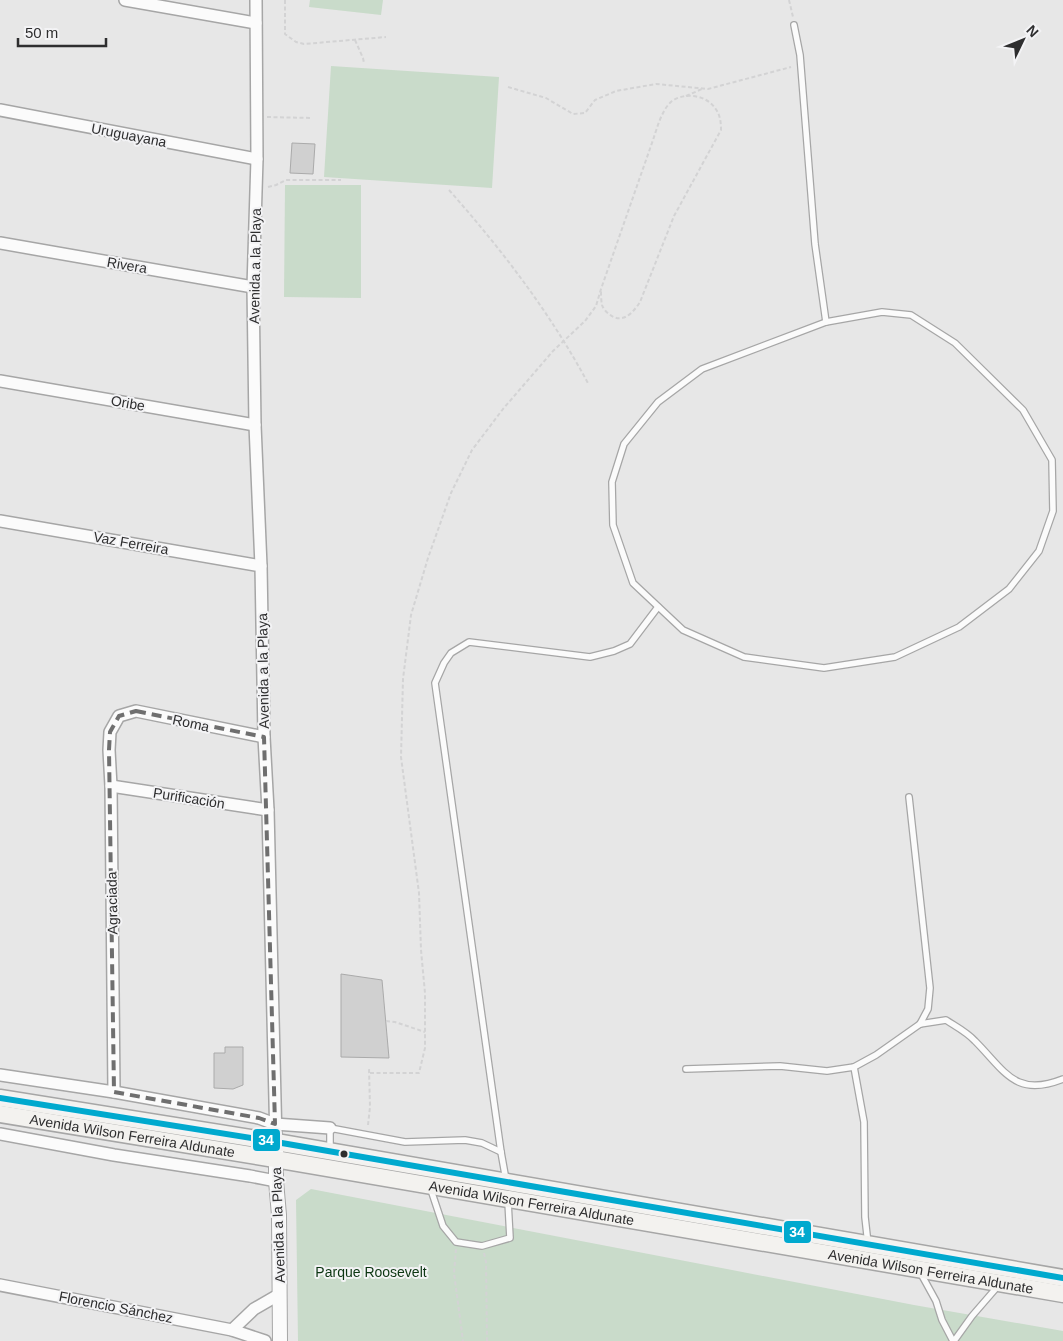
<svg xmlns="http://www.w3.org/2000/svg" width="1063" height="1341" viewBox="0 0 1063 1341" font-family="Arial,sans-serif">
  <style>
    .green { fill: #c9dbca }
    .building { fill: #d0d0d0; stroke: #aaa }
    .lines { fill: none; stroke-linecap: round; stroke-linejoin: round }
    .service-casing { stroke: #a6a6a6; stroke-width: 8 }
    .minor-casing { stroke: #a6a6a6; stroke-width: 14 }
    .tertiary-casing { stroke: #a6a6a6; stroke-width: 16 }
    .secondary-casing { stroke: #a6a6a6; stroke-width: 19 }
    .path { stroke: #d3d3d4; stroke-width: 2; stroke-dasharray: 4 2.5; stroke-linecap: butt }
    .service { stroke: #fbfbfb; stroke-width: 5.5 }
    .minor { stroke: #fbfbfb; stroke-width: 11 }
    .tertiary { stroke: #fbfbfb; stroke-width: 14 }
    .secondary { stroke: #f3f2ef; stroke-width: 16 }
    .bus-1-casing { stroke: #f3f3f5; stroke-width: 10 }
    .bus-1 { stroke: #00a9ce; stroke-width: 6 }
    .marked { fill: none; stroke: #6f6f6f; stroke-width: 4; stroke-dasharray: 10 6; stroke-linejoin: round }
    .bus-dot { fill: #2e2e2f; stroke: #f3f3f5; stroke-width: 2 }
    .labels { text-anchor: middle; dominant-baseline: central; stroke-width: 4; stroke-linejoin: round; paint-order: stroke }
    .street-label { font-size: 14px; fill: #2e2e2f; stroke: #f3f3f5 }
    .park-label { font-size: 14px; fill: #0c3612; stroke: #f3f3f5 }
    .line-badge { stroke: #f3f3f5; stroke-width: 2 }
    .badge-label { font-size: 14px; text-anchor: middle; font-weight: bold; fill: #fff }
  </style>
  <rect width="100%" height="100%" fill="#e7e7e7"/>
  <g class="green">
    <polygon points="310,0 383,0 381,15 309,7"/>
    <polygon points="331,66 499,77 492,188 324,177"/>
    <polygon points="285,185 361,185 361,298 284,297"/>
    <polygon points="311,1189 914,1305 1063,1331 1063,1341 298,1341 296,1200"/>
  </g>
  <g class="building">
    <polygon points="292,143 315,144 313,174 290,173"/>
    <polygon points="341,974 382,980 389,1058 341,1057"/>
    <polygon points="225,1047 243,1047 243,1085 233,1089 214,1088 214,1053 225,1053"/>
  </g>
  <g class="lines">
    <g class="service-casing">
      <g id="service">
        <polyline points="794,25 800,55 815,244 826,322"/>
        <polygon points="882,312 911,315 955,343 1023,410 1052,460 1053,511 1039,551 1009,589 959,627 895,657 824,668 744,657 683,630 633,583 613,525 612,482 624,444 658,402 702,369 826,322"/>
        <polyline points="909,797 930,988 928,1009 920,1024"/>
        <polyline points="854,1067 864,1122 865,1217 868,1244"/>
        <path d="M686,1069l94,-3 47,5 27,-4 22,-12 44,-31 26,-4c9,6 21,12 29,21 30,30 40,57 88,38"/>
        <polyline points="330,1151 330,1128 405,1142 465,1140 482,1143 501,1152"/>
        <polyline points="506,1180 501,1152 435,683 444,663 451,653 469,642 590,657 614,651 630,644 658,607"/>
        <polyline points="430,1187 443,1226 456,1242 482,1246 510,1238 508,1202"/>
        <polyline points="920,1272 936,1301 942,1320 953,1341"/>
        <polyline points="954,1341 972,1316 998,1286"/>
      </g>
    </g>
    <g class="minor-casing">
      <g id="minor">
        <polyline points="125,0 256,23"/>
        <polyline points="256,0 257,159 253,287 255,425 261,566 264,737 268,810 276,1142"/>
        <polyline points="0,110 257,159"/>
        <polyline points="0,243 253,287"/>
        <polyline points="0,381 255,425"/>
        <polyline points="0,521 261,566"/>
        <polyline points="111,786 268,810"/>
        <polyline points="0,1075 114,1092 259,1118 275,1124 330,1128"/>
        <polyline points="114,1092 111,786 109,750 110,732 119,716 136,711 264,737"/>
        <polyline points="0,1134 114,1155 250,1176 276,1181"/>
        <polyline points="0,1285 232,1330 265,1341"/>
        <polyline points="232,1330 254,1309 280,1294"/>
      </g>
    </g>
    <g class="tertiary-casing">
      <polyline id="tertiary" points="276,1149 276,1181 279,1215 280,1341"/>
    </g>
    <g class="secondary-casing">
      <g id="secondary">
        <polyline points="0,1098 276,1142 1063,1278"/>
        <path id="s1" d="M0,1114l275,45 788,135"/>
      </g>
    </g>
    <g class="path">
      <polyline points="285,0 285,34 296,42 304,44 386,37"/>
      <polyline points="789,0 793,17"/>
      <polyline points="355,40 363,58 364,63"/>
      <polyline points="508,87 546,98 573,114 585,113 595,100 616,91 656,84 708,89 791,67"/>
      <polyline points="686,96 702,89"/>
      <polyline points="267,117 312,118"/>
      <polyline points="268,187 276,185 286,180 341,180"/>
      <path d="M449,190c54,61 102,124 140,195"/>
      <polyline points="386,1021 395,1022 425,1032"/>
      <path d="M370,1073h49l6,-25v-55l-4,-43 -2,-57 -18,-136 2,-78 8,-64 17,-57 23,-65 21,-43 31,-41 50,-58 32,-30 11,-15 5,-17 52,-149c4,-12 9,-31 19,-39 13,-9 34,-6 43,7 5,6 6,14 6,22l-47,86 -34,86c-7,11 -18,23 -31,12 -3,-2 -6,-6 -7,-9 -1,-5 -1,-11 -1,-16"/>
      <polyline points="368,1125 370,1107 369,1068"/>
      <polyline points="456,1249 454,1273 463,1341"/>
      <polyline points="484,1253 486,1262 487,1341"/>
    </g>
    <use href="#service" class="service"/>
    <use href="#minor" class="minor"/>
    <use href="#tertiary" class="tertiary"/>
    <use href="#secondary" class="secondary"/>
    <g class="bus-1-casing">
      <polyline id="bus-1" points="0,1098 276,1142 1063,1278"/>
    </g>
    <use href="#bus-1" class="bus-1"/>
  </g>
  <path class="marked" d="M136,711l128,26 11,387 -16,-6 -145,-26 -5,-342 1,-18 9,-16z"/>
  <circle class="bus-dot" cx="344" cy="1154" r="4.5"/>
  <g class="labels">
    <g class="street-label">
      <text transform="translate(129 135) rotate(11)">Uruguayana</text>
      <text transform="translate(127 265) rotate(10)">Rivera</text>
      <text transform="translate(255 266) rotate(-89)">Avenida a la Playa</text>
      <text transform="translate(128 403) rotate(10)">Oribe</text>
      <text transform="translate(131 543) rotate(10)">Vaz Ferreira</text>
      <text transform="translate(263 671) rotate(-91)">Avenida a la Playa</text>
      <text transform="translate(191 723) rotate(12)">Roma</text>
      <text transform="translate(189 798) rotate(9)">Purificación</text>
      <text transform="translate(112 903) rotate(-91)">Agraciada</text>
      <text stroke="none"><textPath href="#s1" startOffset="134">Avenida Wilson Ferreira Aldunate</textPath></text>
      <text stroke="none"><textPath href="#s1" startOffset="539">Avenida Wilson Ferreira Aldunate</textPath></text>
      <text transform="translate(278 1225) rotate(-92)">Avenida a la Playa</text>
      <text stroke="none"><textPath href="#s1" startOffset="944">Avenida Wilson Ferreira Aldunate</textPath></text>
      <text transform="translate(116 1307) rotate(11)">Florencio Sánchez</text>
    </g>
    <g class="park-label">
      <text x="371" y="1272">Parque Roosevelt</text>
    </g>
  </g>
  <g class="line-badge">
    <rect x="252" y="1128" width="29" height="24" rx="5" fill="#00a9ce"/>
    <rect x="783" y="1220" width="29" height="24" rx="5" fill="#00a9ce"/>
  </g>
  <g class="badge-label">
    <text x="266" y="1145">34</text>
    <text x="797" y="1237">34</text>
  </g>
  <g transform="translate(1023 40) rotate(47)" stroke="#f3f3f5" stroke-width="4" paint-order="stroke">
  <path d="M0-4L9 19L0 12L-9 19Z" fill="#2e2e2f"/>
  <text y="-8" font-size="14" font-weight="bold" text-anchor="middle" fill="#2e2e2f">N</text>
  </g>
  <path d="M18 38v8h88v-8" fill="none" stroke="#2e2e2f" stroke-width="2.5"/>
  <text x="25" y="38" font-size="15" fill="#2e2e2f" stroke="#f3f3f5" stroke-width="4" paint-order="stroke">50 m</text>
</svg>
